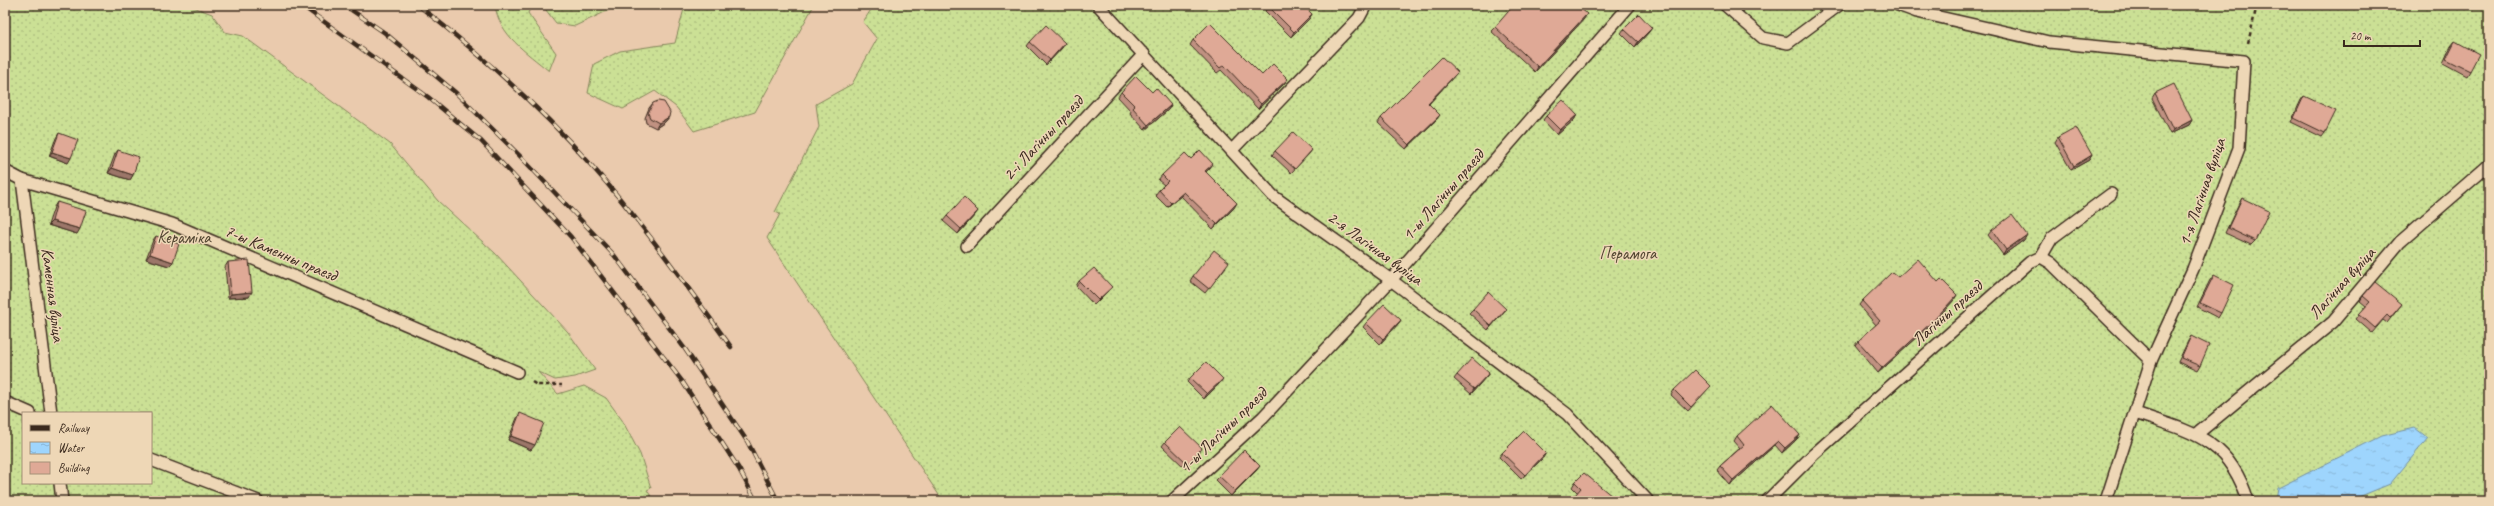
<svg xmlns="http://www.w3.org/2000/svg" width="2494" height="506" viewBox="0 0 2494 506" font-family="Caveat,sans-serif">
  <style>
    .grass { fill: url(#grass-dots); stroke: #83855a; fill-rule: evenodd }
    .water { fill: url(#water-ripples); stroke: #7691a4 }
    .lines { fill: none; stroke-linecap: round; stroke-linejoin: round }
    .lane-casing { stroke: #3b2a1e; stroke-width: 14 }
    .path { stroke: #3b2a1e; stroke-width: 2.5; stroke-dasharray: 4 3; stroke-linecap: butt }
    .lane { stroke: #eed7b6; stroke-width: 11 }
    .rail-casing { stroke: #3b2a1e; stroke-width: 4.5 }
    .rail { stroke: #eed7b6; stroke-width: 3; stroke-dasharray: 9; stroke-linecap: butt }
    .wall { fill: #c09181; stroke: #3b2a1e }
    .shaded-wall { fill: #9c7669; stroke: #3b2a1e }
    .building { fill: #dfa996; stroke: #3b2a1e }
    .labels { text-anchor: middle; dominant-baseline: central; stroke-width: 3; stroke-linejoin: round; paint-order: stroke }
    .street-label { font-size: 17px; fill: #3b2a1e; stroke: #eed7b6 }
    .park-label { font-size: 17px; fill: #514530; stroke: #eed7b6 }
  </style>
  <defs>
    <pattern id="grass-dots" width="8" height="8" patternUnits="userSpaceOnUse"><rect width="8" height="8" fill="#cbe095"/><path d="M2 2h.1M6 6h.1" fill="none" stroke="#afc080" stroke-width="1.8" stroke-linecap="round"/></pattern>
    <pattern id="water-ripples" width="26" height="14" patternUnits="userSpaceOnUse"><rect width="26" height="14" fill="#9ed5fd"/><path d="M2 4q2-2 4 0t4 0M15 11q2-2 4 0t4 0" fill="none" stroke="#89b7d8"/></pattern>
  </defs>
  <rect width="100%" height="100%" fill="#eacaad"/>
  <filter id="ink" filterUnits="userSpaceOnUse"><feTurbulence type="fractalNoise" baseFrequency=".025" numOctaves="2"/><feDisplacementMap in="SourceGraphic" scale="8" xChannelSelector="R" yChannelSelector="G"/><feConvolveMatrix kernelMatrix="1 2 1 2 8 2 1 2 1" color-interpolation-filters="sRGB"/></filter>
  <g filter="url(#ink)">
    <g class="grass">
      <path d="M5,5h183l24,9 13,18 18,4 147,108 48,57 57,52 73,79 27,38 -20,7 -20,3 -17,-8 20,22 26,-8 22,12 16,22 18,34 11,34 -4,2 7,11h-649zM23,413h128v70h-128z"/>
      <path d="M495,5h37l-4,8 28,40 -7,18c-23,-19 -50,-36 -54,-66z"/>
      <polygon points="542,5 620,5 575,26 556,23"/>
      <polygon points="685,5 814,5 755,112 694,131 676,107 655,91 623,109 588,93 594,64 620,51 675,43"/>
      <polygon points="874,5 2489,5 2489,501 943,501 767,238 780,214 775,212 819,127 816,104 852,84 877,39 863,22"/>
    </g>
    <polygon class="water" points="2415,428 2428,438 2390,484 2356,498 2340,501 2276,501 2278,488 2381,436"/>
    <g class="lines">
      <g class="lane-casing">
        <g id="lane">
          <polyline points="1098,5 1273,196 1391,280 1567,414 1648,501"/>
          <polyline points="1725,5 1763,38 1788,43 1839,5"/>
          <polyline points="1898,5 1917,12 2049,42 2244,61 2239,148 2193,269 2151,361 2106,501"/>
          <polyline points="1232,150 1359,18 1366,5"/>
          <polyline points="5,171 22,180 172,224 517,372"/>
          <polyline points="22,180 51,413"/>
          <polyline points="967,246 1144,54"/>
          <polyline points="2041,257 2052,238 2111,194"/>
          <polyline points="5,402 30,413"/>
          <path d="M2135,413c56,19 94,25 113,88"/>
          <polyline points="2197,434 2333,322 2400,242 2489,165"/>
          <polyline points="151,460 258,501"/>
          <polyline points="60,483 62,501"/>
          <polyline points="1172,501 1263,417 1391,280 1630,5"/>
          <polyline points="1767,501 1814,454 2030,262 2041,257 2051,263 2151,361"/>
        </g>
      </g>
      <g class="path">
        <polyline points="2248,43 2257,5"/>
        <polyline points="532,382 537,385 562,385"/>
      </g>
      <use href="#lane" class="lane"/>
      <g class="rail-casing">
        <g id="rail">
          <polyline points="301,5 428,97 481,141 571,237 682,381 739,469 756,501"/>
          <polyline points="344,5 385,33 456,93 519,155 614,255 685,349 747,441 778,501"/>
          <path d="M418,5c62,49 121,101 173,160 51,57 95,120 140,182"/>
        </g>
      </g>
      <use href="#rail" class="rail"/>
    </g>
    <g class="wall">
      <polygon points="1268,6 1312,14 1309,19 1291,37 1265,11"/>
      <polygon points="1584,19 1535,72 1491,31 1495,27"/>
      <polygon points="1624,29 1649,32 1635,47 1621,33"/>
      <polygon points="1193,40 1262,75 1284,84 1258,109 1221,70 1217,73 1190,45"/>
      <polygon points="2455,41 2470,71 2467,76 2443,63 2451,46"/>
      <polygon points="1030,42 1065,43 1062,48 1046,65 1027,46"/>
      <polygon points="1454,76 1429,104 1437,119 1406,149 1378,123 1381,118"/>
      <polygon points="1121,92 1171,105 1168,110 1145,130 1130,113 1131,111 1118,97"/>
      <polygon points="2155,93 2192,120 2189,125 2170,134 2152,98"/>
      <polygon points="2304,96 2325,133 2322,137 2291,122 2301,100"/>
      <polygon points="653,103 669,117 665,122 656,128 646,123 645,118 649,108"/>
      <polygon points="1577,115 1574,120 1557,135 1543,120 1546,116"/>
      <polygon points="59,133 68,163 49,156 56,138"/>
      <polygon points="2058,137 2092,155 2089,160 2071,170 2055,142"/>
      <polygon points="118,150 133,175 130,180 108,173 115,154"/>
      <polygon points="1312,150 1309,154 1291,173 1272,155 1275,151"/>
      <polygon points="1191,159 1210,168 1206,172 1234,208 1213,229 1181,196 1167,207 1155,195 1159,190 1164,185 1158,180 1162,175"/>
      <polygon points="2242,198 2255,241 2251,245 2225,233 2239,203"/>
      <polygon points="57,202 77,234 48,225 54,207"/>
      <polygon points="975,215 958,234 943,221 947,216"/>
      <polygon points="1992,230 2024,240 2003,255 1988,235"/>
      <polygon points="156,236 169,266 146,259 153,240"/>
      <polygon points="228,262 249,297 228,298 225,267"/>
      <polygon points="1226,267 1205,293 1190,281 1193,276"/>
      <polygon points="2214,275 2221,313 2218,318 2197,307 2210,280"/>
      <polygon points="1898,277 1954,300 1931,325 1878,373 1855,345 1858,341 1876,325 1859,305 1862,301"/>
      <polygon points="1079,281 1108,291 1094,305 1076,286"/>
      <polygon points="2363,296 2402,304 2387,323 2383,320 2372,333 2356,319 2366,306 2360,301"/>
      <polygon points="1473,309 1503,313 1488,330 1469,313"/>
      <polygon points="1401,320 1398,324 1380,344 1363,327 1366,323"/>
      <polygon points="2191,336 2200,366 2197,371 2178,362 2188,341"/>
      <polygon points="1489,373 1471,394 1454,379 1457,375"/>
      <polygon points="1190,378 1220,383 1204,399 1187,382"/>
      <polygon points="1674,390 1707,390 1688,411 1671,395"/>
      <polygon points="520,413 531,450 508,440 517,418"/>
      <polygon points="1800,435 1797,439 1782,453 1775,445 1730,485 1717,470 1720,466 1740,448 1734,441 1737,436"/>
      <polygon points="1165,442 1199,453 1185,468 1162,446"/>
      <polygon points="1502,453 1543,458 1521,479 1499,457"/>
      <polygon points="1257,470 1231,496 1215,480 1219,476"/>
      <polygon points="1575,482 1618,501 1577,492 1572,487"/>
    </g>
    <g class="shaded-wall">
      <polygon points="1312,14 1309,19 1291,37 1294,32"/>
      <polygon points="1587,14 1584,19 1535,72 1538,67"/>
      <polygon points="1652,28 1649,32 1635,47 1638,42"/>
      <polygon points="1065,43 1062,48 1046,65 1050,60"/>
      <polygon points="1458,72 1454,76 1425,108 1428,103"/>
      <polygon points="1288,79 1284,84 1258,109 1261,104"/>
      <polygon points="1171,105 1168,110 1145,130 1148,125"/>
      <polygon points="1440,115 1437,119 1406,149 1409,145"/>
      <polygon points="1577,115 1574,120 1557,135 1560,130"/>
      <polygon points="669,117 665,122 656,128 659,123"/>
      <polygon points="2192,120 2189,125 2170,134 2173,130"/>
      <polygon points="52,152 71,158 68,163 49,156"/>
      <polygon points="2092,155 2089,160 2071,170 2074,166"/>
      <polygon points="1213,164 1210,168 1202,176 1205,171"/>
      <polygon points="112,168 133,175 130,180 108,173"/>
      <polygon points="1184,192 1181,196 1167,207 1171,203"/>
      <polygon points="1237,203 1234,208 1213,229 1217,224"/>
      <polygon points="978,211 975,215 958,234 961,229"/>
      <polygon points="52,221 80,229 77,234 48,225"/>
      <polygon points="2027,235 2024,240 2003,255 2006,250"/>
      <polygon points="150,254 173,262 169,266 146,259"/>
      <polygon points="252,292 249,297 228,298 231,294"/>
      <polygon points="1957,295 1954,300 1931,325 1878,373 1882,368"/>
      <polygon points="1506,309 1503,313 1488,330 1491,326"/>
      <polygon points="1401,320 1398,324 1380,344 1383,339"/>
      <polygon points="1489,373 1486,377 1471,394 1474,389"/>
      <polygon points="1223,379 1220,383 1204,399 1207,394"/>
      <polygon points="1800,435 1797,439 1782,453 1785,448"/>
      <polygon points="511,436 535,445 531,450 508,440"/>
      <polygon points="1778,441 1775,445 1730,485 1733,480"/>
      <polygon points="1202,448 1199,453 1185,468 1188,464"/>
      <polygon points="1546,453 1543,458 1521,479 1525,475"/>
      <polygon points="1260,466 1257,470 1231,496 1235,491"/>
    </g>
    <g class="building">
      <polygon points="1270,5 1303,5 1312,14 1294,32 1268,6"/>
      <polygon points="1514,5 1577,5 1587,14 1538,67 1495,27"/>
      <polygon points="1639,14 1652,28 1638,42 1624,29"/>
      <polygon points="1210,23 1262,75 1273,64 1288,79 1261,104 1224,65 1220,68 1193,40"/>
      <polygon points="1046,25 1065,43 1050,60 1030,42"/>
      <polygon points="2455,41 2479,54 2470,71 2446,59"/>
      <polygon points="1442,57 1458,72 1428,103 1440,115 1409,145 1381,118"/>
      <polygon points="1136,76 1152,92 1156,88 1171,105 1148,125 1133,108 1135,106 1121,92"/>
      <polygon points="2174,84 2192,120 2173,130 2155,93"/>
      <polygon points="2304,96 2336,111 2325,133 2294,118"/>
      <polygon points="1563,100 1577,115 1560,130 1546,116"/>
      <polygon points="658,101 664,102 670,112 669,117 659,123 650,118 648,113 653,103"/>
      <polygon points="5,116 8,117 5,126"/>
      <polygon points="2076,127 2092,155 2074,166 2058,137"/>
      <polygon points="1293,132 1312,150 1295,169 1275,151"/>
      <polygon points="59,133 78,140 71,158 52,152"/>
      <polygon points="118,150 139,157 133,175 112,168"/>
      <polygon points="1200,150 1213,164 1205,171 1237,203 1217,224 1184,192 1171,203 1159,190 1168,181 1162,175 1185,153 1191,159"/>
      <polygon points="964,197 978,211 961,229 947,216"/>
      <polygon points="2242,198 2269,211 2255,241 2228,228"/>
      <polygon points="57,202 86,211 80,229 52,221"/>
      <polygon points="2012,215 2027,235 2006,250 1992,230"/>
      <polygon points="156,236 179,244 173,262 150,254"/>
      <polygon points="1214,250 1229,262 1209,289 1193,276"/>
      <polygon points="1918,259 1938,282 1941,279 1957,295 1934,320 1882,368 1858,341 1880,321 1862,301 1892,272 1898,277"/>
      <polygon points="249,260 252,292 231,294 228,262"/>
      <polygon points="1094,268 1112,287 1098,300 1079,281"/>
      <polygon points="2214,275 2234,285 2221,313 2200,303"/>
      <polygon points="2375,282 2402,304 2390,318 2387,315 2375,328 2359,314 2370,302 2363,296"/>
      <polygon points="1488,292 1506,309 1491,326 1473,309"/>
      <polygon points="1384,304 1401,320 1383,339 1366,323"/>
      <polygon points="2191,336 2209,345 2200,366 2181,358"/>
      <polygon points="1472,358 1489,373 1474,389 1457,375"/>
      <polygon points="1206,362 1223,379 1207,394 1190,378"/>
      <polygon points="1695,370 1711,386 1691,407 1674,390"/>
      <polygon points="1772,404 1800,435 1785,448 1778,441 1733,480 1720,466 1744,445 1737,436"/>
      <polygon points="520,413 544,423 535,445 511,436"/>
      <polygon points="1180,427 1202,448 1188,464 1165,442"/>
      <polygon points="1524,431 1546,453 1525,475 1502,453"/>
      <polygon points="1244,450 1260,466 1235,491 1219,476"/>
      <polygon points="1584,473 1618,501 1570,501 1581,488 1575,482"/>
    </g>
  </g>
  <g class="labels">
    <g class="street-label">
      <text transform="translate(1043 138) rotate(-47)">2-і Лагічны праезд</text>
      <text transform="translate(2202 192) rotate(-71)">1-я Лагічная вуліца</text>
      <text transform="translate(1443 195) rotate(-49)">1-ы Лагічны праезд</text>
      <text transform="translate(1375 248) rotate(36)">2-я Лагічная вуліца</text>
      <text transform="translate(281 253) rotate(23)">7-ы Каменны праезд</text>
      <text transform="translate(2342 283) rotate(-48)">Лагічная вуліца</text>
      <text transform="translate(53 295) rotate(83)">Каменная вуліца</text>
      <text transform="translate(1947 313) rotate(-42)">Лагічны праезд</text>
      <text transform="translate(1223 430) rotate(-44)">1-ы Лагічны праезд</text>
    </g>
    <g class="park-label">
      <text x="184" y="237">Кераміка</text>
      <text x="1628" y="253">Перамога</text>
    </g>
  </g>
  <rect width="2494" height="506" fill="none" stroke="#eed7b6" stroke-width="20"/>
  <rect x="10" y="10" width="2474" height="486" fill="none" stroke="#3b2a1e" stroke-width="1.5" filter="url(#ink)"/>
  <rect x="22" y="412" width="130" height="72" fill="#eed7b6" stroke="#a69279"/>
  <rect x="30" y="425" width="20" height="6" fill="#3b2a1e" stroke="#a69279"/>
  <text x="58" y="432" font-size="12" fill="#3b2a1e">Railway</text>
  <rect x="30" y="442" width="20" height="12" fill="url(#water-ripples)" stroke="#a69279"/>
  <text x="58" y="452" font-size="12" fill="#3b2a1e">Water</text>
  <rect x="30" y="462" width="20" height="12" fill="#dfa996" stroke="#a69279"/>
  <text x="58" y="472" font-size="12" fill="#3b2a1e">Building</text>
  <path d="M2344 40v6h76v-6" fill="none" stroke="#3b2a1e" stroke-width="2"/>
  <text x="2350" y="40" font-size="12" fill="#3b2a1e" stroke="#eed7b6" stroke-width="3" paint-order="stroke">20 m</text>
</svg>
